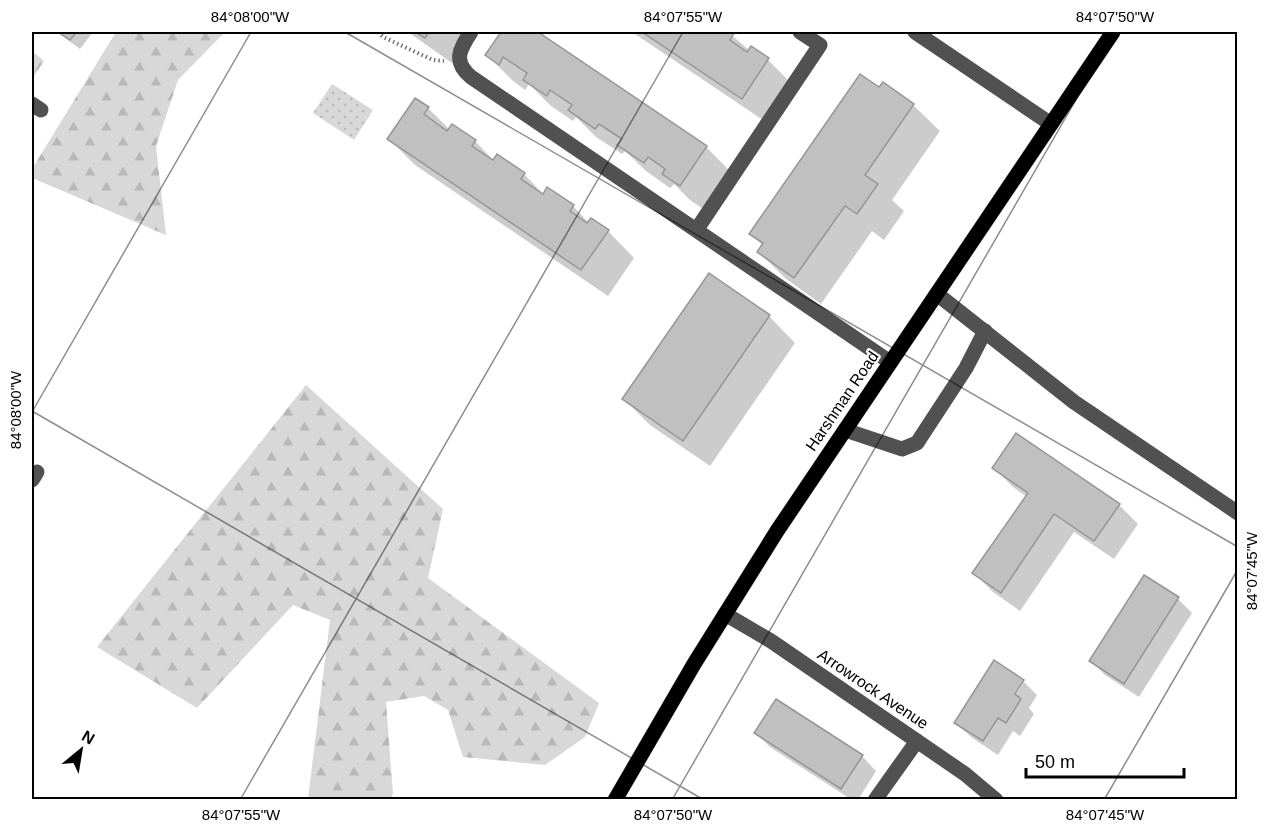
<svg xmlns="http://www.w3.org/2000/svg" width="1269" height="831" viewBox="0 0 1269 831" font-family="Arial,sans-serif">
  <style>
    .grass { fill: url(#grass-dots) }
    .forest { fill: url(#forest-firs) }
    .shadow { fill: #0003 }
    .building { fill: #c0c0c0; stroke: #959595; stroke-width: 1.5 }
    .lines { fill: none; stroke-linecap: round; stroke-linejoin: round }
    .major-casing { stroke: #dbdbdb; stroke-width: 16 }
    .path { stroke: #737373; stroke-width: 4; stroke-dasharray: 1.5 3; stroke-linecap: butt }
    .minor { stroke: #515151; stroke-width: 15 }
    .major { stroke: #000; stroke-width: 15 }
    .ticks { fill: none; stroke: #000; stroke-width: 1.5; stroke-opacity: 0.45 }
    .labels { text-anchor: middle; dominant-baseline: central; stroke-width: 4.5; stroke-linejoin: round; paint-order: stroke }
    .street-label { font-size: 16px; fill: #000; stroke: #fff }
    .neatline { fill: none; stroke: #000; stroke-width: 2 }
    .ticks-label { font-size: 15px; text-anchor: middle; fill: #000 }
  </style>
  <defs>
    <pattern id="grass-dots" width="8" height="8" patternUnits="userSpaceOnUse" patternTransform="scale(1.5)"><rect width="8" height="8" fill="#d8d8d8"/><path d="M2 2h.1M6 6h.1" fill="none" stroke="#b8b8b8" stroke-width="1.8" stroke-linecap="round"/></pattern>
    <pattern id="forest-firs" width="22" height="20" patternUnits="userSpaceOnUse" patternTransform="scale(1.5)"><rect width="22" height="20" fill="#d8d8d8"/><path d="M5 1l3.5 6h-7zM16 11l3.5 6h-7z" fill="#b8b8b8"/></pattern>
  </defs>
  <rect width="100%" height="100%" fill="#fff"/>
  <polygon class="grass" points="332,84 373,110 354,140 313,113"/>
  <g class="forest">
    <polygon points="116,32 225,32 178,80 156,146 166,235 32,178 32,169"/>
    <polygon points="32,51 44,61 32,79"/>
    <polygon points="306,385 443,509 428,578 599,703 585,737 545,765 463,757 448,710 424,696 386,702 393,793 391,799 308,799 330,620 293,605 197,708 97,647"/>
  </g>
  <g class="shadow">
    <polygon points="57,32 93,32 80,49"/>
    <polygon points="408,32 466,32 462,47 452,63"/>
    <polygon points="503,32 536,32 706,147 732,173 706,211 690,200 674,184 670,188 646,171 625,151 622,154 596,137 576,117 573,121 551,106 529,84 525,90 513,81 487,55"/>
    <polygon points="632,32 728,32 750,51 751,48 768,60 794,86 769,124"/>
    <polygon points="879,89 913,105 940,131 892,200 904,211 884,240 872,231 821,304 785,278 759,252 763,246 751,233"/>
    <polygon points="428,108 450,130 475,141 494,161 524,174 544,195 573,206 589,223 608,231 634,258 608,296 415,165 389,139"/>
    <polygon points="709,275 769,316 795,343 710,466 650,425 624,399"/>
    <polygon points="994,468 1119,505 1138,524 1114,559 1074,532 1020,611 993,592 974,573 1027,497 1013,487"/>
    <polygon points="1144,577 1178,599 1192,613 1139,697 1105,675 1091,661"/>
    <polygon points="994,662 1024,682 1021,682 1009,700 1012,701 1024,682 1037,695 1029,708 1034,714 1020,736 1013,731 998,755 971,737 956,723"/>
    <polygon points="756,733 862,756 876,771 858,800 852,800 770,747"/>
  </g>
  <g class="building">
    <polygon points="58,32 77,32 70,40"/>
    <polygon points="415,32 429,32 425,38"/>
    <polygon points="501,32 538,32 707,146 680,186 662,174 665,169 648,157 644,163 617,145 622,139 599,124 595,129 568,110 572,105 550,90 547,96 523,80 527,73 503,57 499,65 485,55"/>
    <polygon points="642,32 731,32 734,33 730,40 747,52 751,46 769,58 742,99"/>
    <polygon points="860,74 879,87 883,82 914,104 865,175 878,184 857,214 845,206 794,278 757,252 763,243 749,234"/>
    <polygon points="415,98 429,107 424,114 447,131 452,124 476,140 472,146 493,160 497,154 525,173 521,179 543,194 547,187 574,205 570,211 587,223 591,218 609,230 581,270 387,139"/>
    <polygon points="709,273 770,315 683,441 622,399"/>
    <polygon points="1016,433 1120,504 1094,541 1054,514 1001,593 972,573 1028,493 992,468"/>
    <polygon points="1144,575 1179,597 1124,684 1089,661"/>
    <polygon points="994,660 1024,680 1015,694 1021,699 1006,723 998,718 983,741 954,723"/>
    <polygon points="776,699 863,755 841,789 754,733"/>
  </g>
  <g class="lines">
    <g class="major-casing">
      <polyline id="major" points="615,800 694,664 777,531 1113,32"/>
    </g>
    <polyline class="path" points="378,32 383,37 433,60 444,61"/>
    <g class="minor">
      <path d="M471,32c-11,17 -19,29 0,45l419,285"/>
      <polyline points="915,32 1051,124"/>
      <polyline points="32,104 41,110"/>
      <polyline points="697,229 820,45 800,32"/>
      <polyline points="937,294 1074,402 1238,513"/>
      <polyline points="845,430 902,449 917,443 966,368 985,331"/>
      <polyline points="32,480 37,472"/>
      <polyline points="725,614 771,641 965,774 996,800"/>
      <polyline points="875,800 917,741"/>
    </g>
    <use href="#major" class="major"/>
  </g>
  <path class="ticks" d="M345,32l893,515M32,411l672,389M32,412l219,-380M240,800l443,-768M672,800l443,-768M1104,800l134,-231"/>
  <g class="labels">
    <g class="street-label">
      <text transform="translate(842 401) rotate(-56)">Harshman Road</text>
      <text transform="translate(873 689) rotate(34)">Arrowrock Avenue</text>
    </g>
  </g>
  <rect width="1269" height="831" fill="none" stroke="#ffffff" stroke-width="66"/>
  <g transform="translate(81 750) rotate(30)" stroke="#ffffff" stroke-width="4.5" paint-order="stroke">
  <path d="M0-4.5L10 22L0 15L-10 22Z" fill="#000000"/>
  <text y="-9" font-size="16" font-weight="bold" text-anchor="middle" fill="#000000">N</text>
  </g>
  <path d="M1026 768v9h158v-9" fill="none" stroke="#000000" stroke-width="3"/>
  <text x="1035" y="768" font-size="18" fill="#000000" stroke="#ffffff" stroke-width="4.5" paint-order="stroke">50 m</text>
  <rect x="33" y="33" width="1203" height="765" class="neatline"/>
  <g class="ticks-label">
    <text x="250" y="22">84°08'00"W</text>
    <text x="683" y="22">84°07'55"W</text>
    <text x="1115" y="22">84°07'50"W</text>
    <text transform="translate(16 410) rotate(-90)" y="5">84°08'00"W</text>
    <text transform="translate(1252 571) rotate(-90)" y="5">84°07'45"W</text>
    <text x="241" y="820">84°07'55"W</text>
    <text x="673" y="820">84°07'50"W</text>
    <text x="1105" y="820">84°07'45"W</text>
  </g>
</svg>
